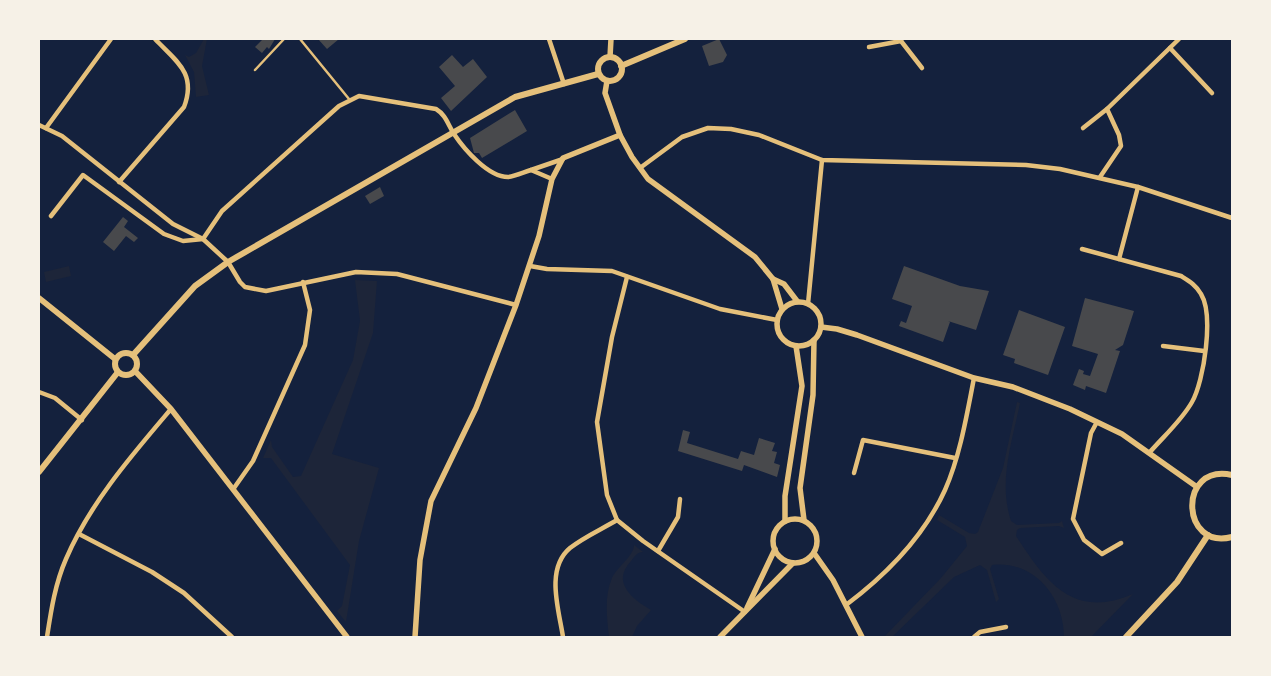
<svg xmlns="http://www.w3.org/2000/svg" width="1271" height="676" viewBox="0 0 1271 676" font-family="'Space Grotesk',sans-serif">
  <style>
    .green { fill: #1d2539 }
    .building { fill: #48494c }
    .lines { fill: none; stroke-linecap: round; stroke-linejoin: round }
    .service { stroke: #e5c07b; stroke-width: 2.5 }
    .minor { stroke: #e5c07b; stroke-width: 4.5 }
    .tertiary { stroke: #e5c07b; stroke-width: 5.5 }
    .secondary { stroke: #e5c07b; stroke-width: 6 }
  </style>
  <rect width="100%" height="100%" fill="#14213d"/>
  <g class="green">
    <polygon points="204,39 207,39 202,66 209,95 196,97 194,72 185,55 189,57 196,53"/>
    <polygon points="69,266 71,276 46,282 44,272"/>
    <polygon points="355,280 377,281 373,333 332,454 379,468 359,541 346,622 337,611 342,606 350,565 271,458 263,458 271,440 272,447 293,477 301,476 353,360 360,321"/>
    <path d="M1017,402l3,1c-8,40 -22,78 -9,118l6,4 42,-2 3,-2 2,7 -5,-2 -39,2 -3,2 -1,6c30,46 57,84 117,58l-42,43h-27c0,-39 -29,-77 -72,-72l-2,4 9,30 -3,3 -9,-32 -7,-5 -26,12 -62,60h-8l57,-59 26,-32 -2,-9 -28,-17 2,-5 30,18 6,1 3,-2 25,-64z"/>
    <path d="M634,545l9,7c-6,0 -8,4 -12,9 -20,21 1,38 20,49l-14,16 -5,11h-23c-2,-19 -5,-41 3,-59 5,-11 22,-22 22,-33z"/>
  </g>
  <g class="building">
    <polygon points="263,39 275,39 269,49 267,47 262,53 255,47"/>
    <polygon points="318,39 339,39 327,49"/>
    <polygon points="719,39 727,55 723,62 709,66 702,46"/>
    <polygon points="452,55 463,67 473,59 487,77 451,111 441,98 455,86 439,67"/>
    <polygon points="515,110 527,131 482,158 479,153 474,153 470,138"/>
    <polygon points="380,187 384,196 370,204 365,196"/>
    <polygon points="123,217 128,221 124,227 138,238 134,242 126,236 114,251 103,242"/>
    <polygon points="904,266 960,286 989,291 976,330 948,321 950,322 943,342 899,326 901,321 906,323 912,306 892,299"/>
    <polygon points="1085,298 1134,311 1123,345 1115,350 1120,351 1106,393 1086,386 1085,390 1073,385 1079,369 1084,371 1083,374 1090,376 1098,354 1072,346"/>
    <polygon points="1019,310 1065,327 1048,375 1014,363 1015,359 1003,355"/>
    <polygon points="683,430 690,432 687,443 738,459 741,451 754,455 759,438 775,443 772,451 777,452 774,463 780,465 777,477 744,465 742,471 678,451"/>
  </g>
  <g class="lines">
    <g class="service">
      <polyline points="300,39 349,99"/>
      <polyline points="255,70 284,39"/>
    </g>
    <g class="minor">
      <polyline points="549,39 564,84"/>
      <polyline points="901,41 922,68"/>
      <polyline points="869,47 901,41 901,39"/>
      <polyline points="1170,48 1212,93"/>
      <polyline points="39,125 62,136 173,224 203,239 228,262 240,282 245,287 266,291 356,272 397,274 516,305"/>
      <polyline points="46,128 111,39"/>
      <polyline points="1083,128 1107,109"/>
      <polyline points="640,168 682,137 708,128 731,129 759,135 822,160 1026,165 1060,169 1138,187 1232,218"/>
      <polyline points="531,170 563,159"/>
      <polyline points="1100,177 1121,146 1119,135 1107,109 1179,39"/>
      <path d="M119,182l65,-75c13,-34 -8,-46 -29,-68"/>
      <path d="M51,216l32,-41 81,59 19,7 20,-2 19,-28 117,-105 20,-10 77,13c10,6 12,16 18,25 10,15 34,43 54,43 8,-1 16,-5 23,-7l21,9"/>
      <path d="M1082,249l99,27c8,5 15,9 20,18 13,21 3,87 -9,108 -10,18 -28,34 -42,50"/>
      <polyline points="1119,259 1138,187"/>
      <polyline points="530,266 547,269 612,271 720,309 777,320"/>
      <polyline points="627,277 612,337 597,422 607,495 617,520 643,541 745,612"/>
      <polyline points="808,304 822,160"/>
      <polyline points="1163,346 1204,351"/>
      <polyline points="39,392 55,398 82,420"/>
      <polyline points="1097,422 1091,433 1073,519 1084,540 1102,554 1121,543"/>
      <polyline points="854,473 863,440 955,458"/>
      <polyline points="234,488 253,461 305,345 310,310 303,282"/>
      <polyline points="79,534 152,572 184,593 232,637"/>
      <polyline points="658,551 678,517 680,499"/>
      <path d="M846,605c40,-30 78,-69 99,-115 15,-34 22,-76 29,-112"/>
      <path d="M47,637c4,-26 8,-53 19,-78 24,-56 66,-104 105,-150"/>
      <path d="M563,637c-4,-27 -18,-68 7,-89 14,-11 32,-19 47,-28"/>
      <polyline points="974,637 980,632 1006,627"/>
    </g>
    <g class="tertiary">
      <polyline points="610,57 611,39"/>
      <polyline points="607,81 605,93 620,135 632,157 648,179 755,257 773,279 784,284 797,301"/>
      <polyline points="773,279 782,309"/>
      <polyline points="39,298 115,359"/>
      <circle cx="799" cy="324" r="22"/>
      <polyline points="821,327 837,329 857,335 974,378 1013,387 1070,409 1122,434 1197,487"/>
      <polyline points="135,371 171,409 347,637"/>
      <circle cx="795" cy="541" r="22"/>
      <polyline points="804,520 800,488 813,395 814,340"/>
      <polyline points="785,521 785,496 802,386 796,346"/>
      <polyline points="814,553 833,580 862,637"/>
      <polyline points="747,608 775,549"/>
      <polyline points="415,637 420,560 431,501 476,408 516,305 539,236 552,179 563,158 620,135"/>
      <polyline points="720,637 793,563"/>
    </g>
    <g class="secondary">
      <circle cx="610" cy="69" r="12"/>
      <polyline points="621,66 685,39"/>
      <circle cx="126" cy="364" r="11"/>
      <polyline points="133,355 195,286 228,262 515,97 598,74"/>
      <polyline points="39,472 118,372"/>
      <path d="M1232,475c-55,-12 -51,76 0,62"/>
      <polyline points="1126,637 1177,582 1208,535"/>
    </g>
  </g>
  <rect width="1271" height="676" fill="none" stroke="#f6f1e7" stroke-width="80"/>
</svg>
